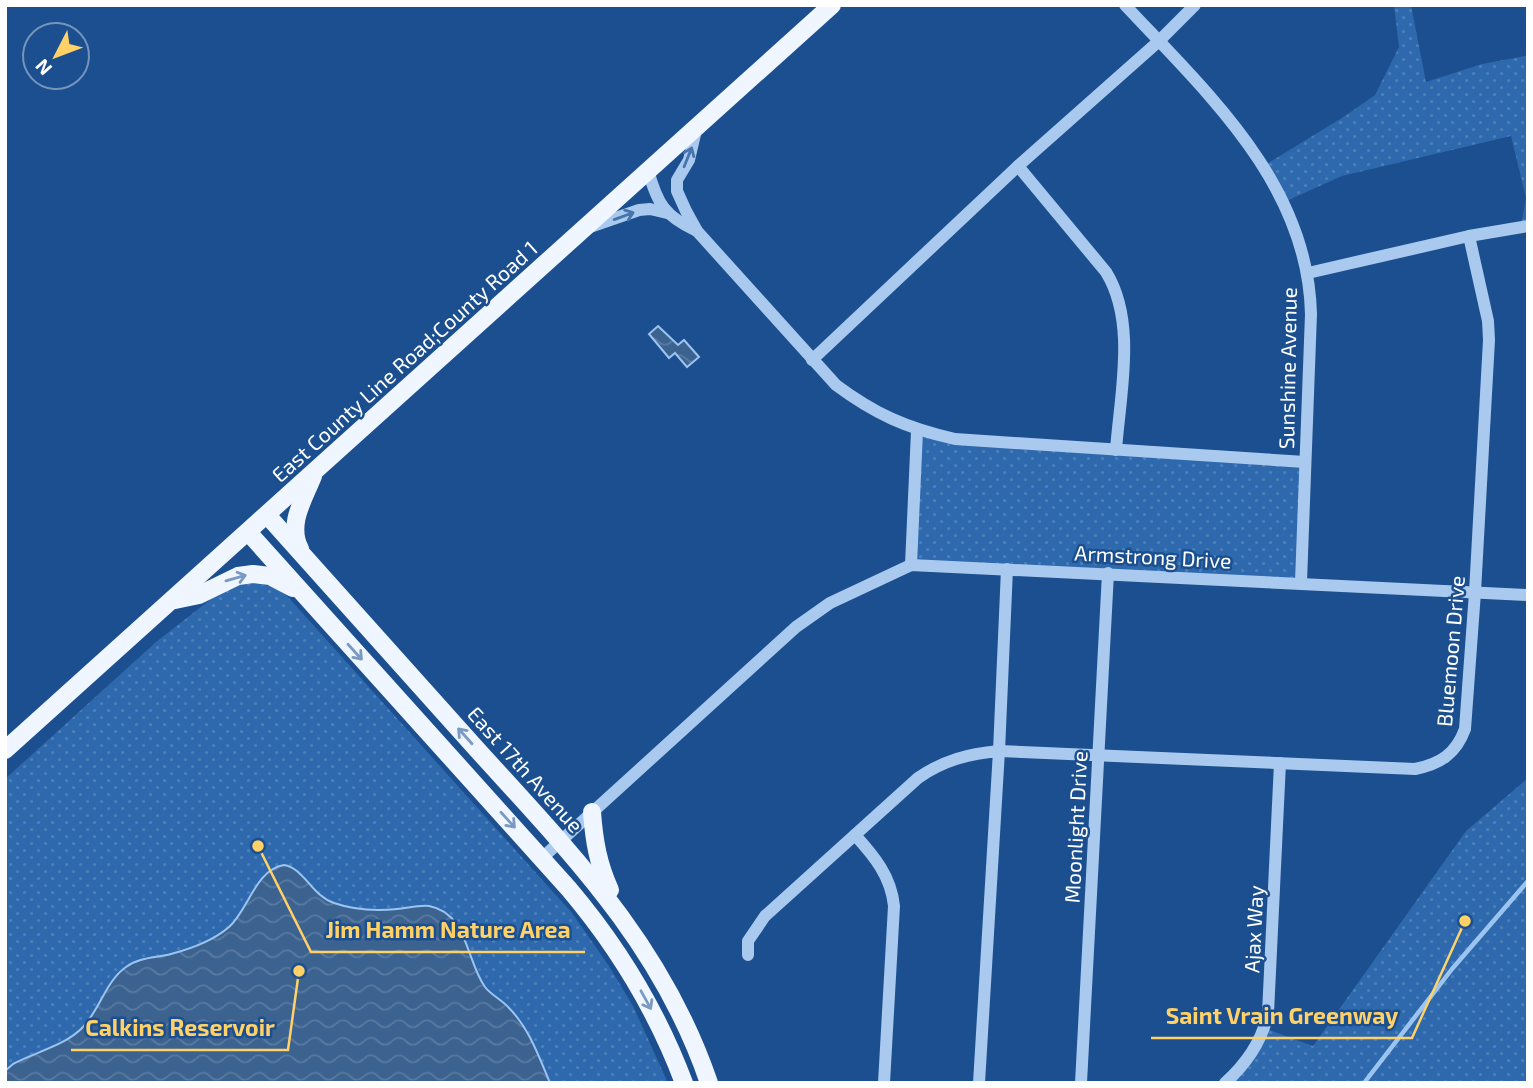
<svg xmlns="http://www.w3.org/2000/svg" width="1533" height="1088" viewBox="0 0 1533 1088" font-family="'Exo 2',sans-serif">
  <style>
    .green { fill: url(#green-dots) }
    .water { fill: url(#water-waves); stroke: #9cc4f0; stroke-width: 2 }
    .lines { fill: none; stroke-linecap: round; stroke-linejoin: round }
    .stream { stroke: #9cc4f0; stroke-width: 4.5 }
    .minor { stroke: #a9c9ee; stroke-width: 12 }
    .major { stroke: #f0f6ff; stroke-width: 18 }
    .oneway { stroke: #4674ac }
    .oneway2 { stroke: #7b9ac1 }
    .labels { text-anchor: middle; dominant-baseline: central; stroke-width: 5; stroke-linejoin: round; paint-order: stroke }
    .street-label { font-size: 21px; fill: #fff; stroke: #1b4f8f }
    .leader { fill: none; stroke: #ffd166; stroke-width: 2.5 }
    .callout-dot { fill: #ffd166; stroke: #1b4f8f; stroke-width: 2.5 }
    .callout-label { font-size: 23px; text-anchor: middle; font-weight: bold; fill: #ffd166; stroke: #1b4f8f; stroke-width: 5; stroke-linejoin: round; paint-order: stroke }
  </style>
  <defs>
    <pattern id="green-dots" width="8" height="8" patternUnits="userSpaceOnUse" patternTransform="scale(1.75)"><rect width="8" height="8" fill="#2e69ad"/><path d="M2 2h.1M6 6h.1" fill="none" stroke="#4d80b9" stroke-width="1.8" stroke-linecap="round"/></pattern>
    <pattern id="water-waves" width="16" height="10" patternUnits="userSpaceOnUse" patternTransform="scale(1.75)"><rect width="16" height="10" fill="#3c6290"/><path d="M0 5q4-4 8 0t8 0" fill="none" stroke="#597aa1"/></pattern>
  </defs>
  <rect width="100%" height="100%" fill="#1b4f8f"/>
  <g class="green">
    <polygon points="1394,5 1411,5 1426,82 1482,64 1525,56 1528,54 1528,226 1521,226 1526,198 1511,136 1342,176 1284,202 1265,165 1345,116 1375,95 1399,47"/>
    <polygon points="917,431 1305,462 1301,582 911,565"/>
    <path d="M245,583c18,1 30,2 43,14l284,316 37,53 24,40 35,77h-663v-304l151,-137 64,-50z"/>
    <polygon points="1528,778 1528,1083 1225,1083 1264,1028 1313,1046 1466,831"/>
  </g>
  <g class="water">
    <polygon points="658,326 678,345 684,340 699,357 687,367 675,353 669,358 649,334"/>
    <path d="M284,865c20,3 28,31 50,38 20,7 42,8 63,6 11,-1 22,-4 32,-3 39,7 37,55 56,81 6,8 17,13 24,21 20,20 30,49 41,75h-545v-12l8,-7c22,-12 52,-18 70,-37 17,-18 23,-46 43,-60 13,-10 30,-9 45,-13 19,-5 43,-14 58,-27 20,-18 26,-57 55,-62z"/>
  </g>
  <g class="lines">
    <polyline class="stream" points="1364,1083 1452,969 1528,881"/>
    <g class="minor">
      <path d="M1125,5c83,89 183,179 186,309l-10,268"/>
      <path d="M697,126l-8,34 -12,20v11l9,20 11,20 139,154c39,29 70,43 119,54l350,23"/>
      <path d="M1018,166l88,106c31,50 14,122 10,178"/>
      <path d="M648,170c9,33 16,46 49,61"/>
      <polyline points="587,228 639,210 650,209 667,213"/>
      <polyline points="1308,273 1469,236 1528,226"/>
      <polyline points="812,360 1018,166 1159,41 1195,5"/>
      <polyline points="911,565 917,431"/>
      <path d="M1007,569l-8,182 416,18c25,-5 41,-15 50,-40l10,-137 14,-252 -1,-19 -19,-85"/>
      <path d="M855,835c19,21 36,41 39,71l-10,177"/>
      <polyline points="542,858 796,627 830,603 911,565 1528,595"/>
      <path d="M748,955v-14l17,-25 153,-138c26,-18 50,-24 81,-27l-20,332"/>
      <polyline points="1081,1083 1108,573"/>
      <path d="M1225,1083c21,-19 37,-41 43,-70l12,-250"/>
    </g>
    <g class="major">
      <path d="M267,515c69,77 137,154 206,230 96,106 189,199 236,338"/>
      <path d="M248,532l321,357c49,58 88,122 115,194"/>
      <path d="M300,549c-13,-25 4,-50 13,-73"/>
      <polyline points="175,600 199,595 238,576 253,574 270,576 293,588"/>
      <polyline points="5,750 832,5"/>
      <path d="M592,812c2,28 6,52 18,78"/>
    </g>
  </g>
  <defs><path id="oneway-shaft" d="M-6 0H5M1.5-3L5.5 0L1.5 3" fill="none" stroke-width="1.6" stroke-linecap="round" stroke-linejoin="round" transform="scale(1.75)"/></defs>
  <g class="oneway">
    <use href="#oneway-shaft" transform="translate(688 157) rotate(-68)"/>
    <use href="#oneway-shaft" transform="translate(624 216) rotate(-20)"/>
  </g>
  <g class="oneway2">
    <use href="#oneway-shaft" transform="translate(236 578) rotate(-16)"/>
    <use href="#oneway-shaft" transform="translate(355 652) rotate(48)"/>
    <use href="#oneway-shaft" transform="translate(465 736) rotate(-132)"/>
    <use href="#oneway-shaft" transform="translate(508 820) rotate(48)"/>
    <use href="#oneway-shaft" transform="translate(646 1000) rotate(61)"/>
  </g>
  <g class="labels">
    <g class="street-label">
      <text transform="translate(404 361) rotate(-42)">East County Line Road;County Road 1</text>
      <text transform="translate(1287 368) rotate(-89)">Sunshine Avenue</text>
      <text transform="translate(1153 556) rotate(3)">Armstrong Drive</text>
      <text transform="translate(1450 651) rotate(-85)">Bluemoon Drive</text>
      <text transform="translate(526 769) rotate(48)">East 17th Avenue</text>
      <text transform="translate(1075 827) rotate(-87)">Moonlight Drive</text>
      <text transform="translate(1253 929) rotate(-87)">Ajax Way</text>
    </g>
  </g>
  <path class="leader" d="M258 846L311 952H585M1465 921L1412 1038H1151M299 971L288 1050H71"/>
  <g class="callout-dot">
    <circle cx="258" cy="846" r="7"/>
    <circle cx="1465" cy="921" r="7"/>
    <circle cx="299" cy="971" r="7"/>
  </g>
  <g class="callout-label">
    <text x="448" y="938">Jim Hamm Nature Area</text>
    <text x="1282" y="1024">Saint Vrain Greenway</text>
    <text x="180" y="1036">Calkins Reservoir</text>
  </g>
  <rect width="1533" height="1088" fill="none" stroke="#ffffff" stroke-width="14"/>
  <g transform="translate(56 56) rotate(228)"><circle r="33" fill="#1b4f8f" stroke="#7695bc" stroke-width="2"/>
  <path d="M0-5L12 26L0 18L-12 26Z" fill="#ffd166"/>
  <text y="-10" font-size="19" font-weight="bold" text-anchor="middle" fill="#ffffff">N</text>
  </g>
</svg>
